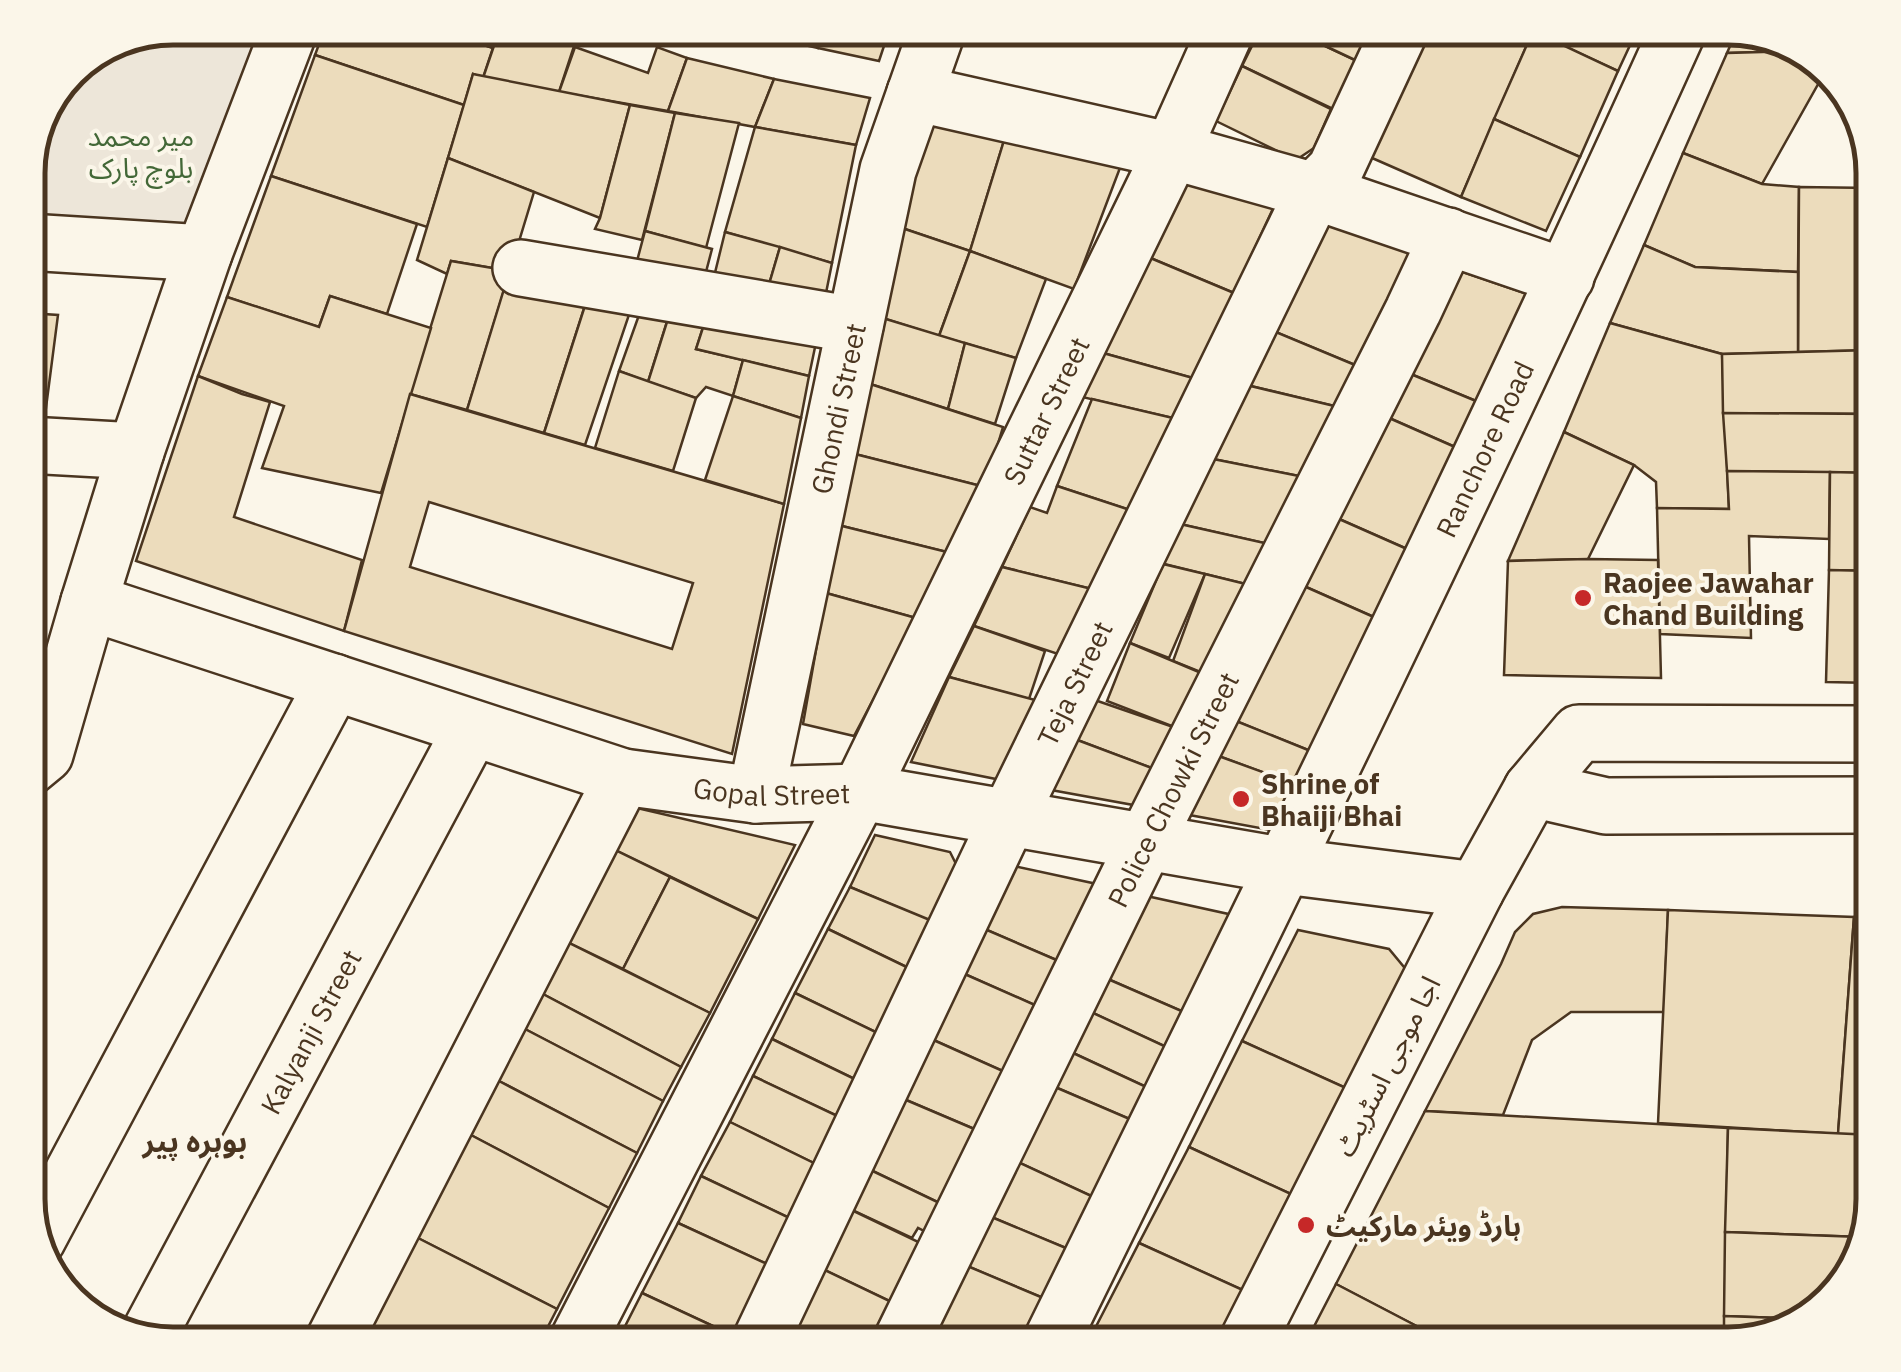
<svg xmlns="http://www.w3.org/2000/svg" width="1901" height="1372" viewBox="0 0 1901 1372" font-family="'IBM Plex Sans','Noto Sans Arabic',sans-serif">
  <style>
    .green { fill: #ede6d9; stroke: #887966; stroke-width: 2.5 }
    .building { fill: #ecdcbc; stroke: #4a3520; stroke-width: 2.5; fill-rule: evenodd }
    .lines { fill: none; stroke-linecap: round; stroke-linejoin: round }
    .minor-casing { stroke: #4a3520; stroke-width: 60 }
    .tertiary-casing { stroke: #4a3520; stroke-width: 60 }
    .minor { stroke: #fbf6e9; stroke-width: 55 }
    .tertiary { stroke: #fbf6e9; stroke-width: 55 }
    .poi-dot { fill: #c62828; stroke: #fbf6e9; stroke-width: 4 }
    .labels { text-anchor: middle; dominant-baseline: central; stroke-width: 8; stroke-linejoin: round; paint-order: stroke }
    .park-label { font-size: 28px; fill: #436837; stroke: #fbf6e9 }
    .street-label { font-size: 28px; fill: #4a3520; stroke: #fbf6e9 }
    .poi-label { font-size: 28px; font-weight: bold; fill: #4a3520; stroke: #fbf6e9; text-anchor: start }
    .neighbourhood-label { font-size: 30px; font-weight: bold; fill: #4a3520; stroke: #fbf6e9 }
    .rim { fill: none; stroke: #4a3520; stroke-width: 5 }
  </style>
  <rect width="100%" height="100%" fill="#fbf6e9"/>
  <polygon class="green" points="173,28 290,28 204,253 28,242 28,163 77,64"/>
  <g class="building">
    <polygon points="325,28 432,28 493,48 483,78 473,74 464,105 315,55"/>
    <polygon points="432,28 500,28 493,48"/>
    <polygon points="500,28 557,28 578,34 559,92 483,78"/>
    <polygon points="783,28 825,28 818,48 778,39"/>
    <polygon points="825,28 890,28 879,61 818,48"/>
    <polygon points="1261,28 1287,28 1372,68 1350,117 1242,66"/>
    <polygon points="1287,28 1390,28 1372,68"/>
    <polygon points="1421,28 1524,28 1533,31 1461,197 1363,154"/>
    <polygon points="1524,28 1638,28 1618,71"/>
    <polygon points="1737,30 1799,51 1727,53"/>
    <polygon points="1533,31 1618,71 1580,157 1494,119"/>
    <polygon points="575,47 648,73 657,47 687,58 668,111 559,92"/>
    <polygon points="1799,51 1816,57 1826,70 1762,184 1683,153 1727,53"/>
    <polygon points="315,55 464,105 427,227 271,176"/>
    <polygon points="687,58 774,79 755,127 668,111"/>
    <polygon points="1242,66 1331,109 1314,148 1296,160 1216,121"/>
    <polygon points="473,74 630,105 600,218 448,158"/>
    <polygon points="774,79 870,98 856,145 755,127"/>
    <polygon points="630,105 675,113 642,240 595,229 600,218"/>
    <polygon points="928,111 1010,121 970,251 899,227"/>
    <polygon points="675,113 739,123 706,248 645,231"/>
    <polygon points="1494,119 1580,157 1546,231 1461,197"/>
    <polygon points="1010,121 1126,152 1074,289 970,251"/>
    <polygon points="755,127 856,145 832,263 725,232"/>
    <polygon points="1865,138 1873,173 1873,188 1863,188"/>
    <polygon points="1683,153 1762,184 1799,187 1798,272 1695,267 1644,245"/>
    <polygon points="448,158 534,192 510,271 451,261 447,274 417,260"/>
    <polygon points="1190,168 1276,202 1234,293 1148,257"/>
    <polygon points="271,176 417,224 387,314 330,296 319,327 227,297"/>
    <polygon points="1799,187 1873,188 1873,350 1798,352"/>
    <polygon points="1319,216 1421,257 1367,370 1266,328"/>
    <polygon points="899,227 970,251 939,336 876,316"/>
    <polygon points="645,231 712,249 702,287 633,276"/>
    <polygon points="725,232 780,247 765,298 711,289"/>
    <polygon points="1644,245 1695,267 1798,272 1798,352 1722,354 1610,323"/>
    <polygon points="780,247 832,263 823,308 765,298"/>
    <polygon points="970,251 1046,279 1016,358 939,336"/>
    <polygon points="1148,257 1234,293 1193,378 1103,353"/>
    <polygon points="451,261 510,271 467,410 410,394"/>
    <polygon points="1451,268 1527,294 1476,401 1401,370"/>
    <polygon points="508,276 590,290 544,433 467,410"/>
    <polygon points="590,290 634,300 585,445 544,433"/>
    <polygon points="330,296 431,328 381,493 262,468 284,406 198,376 227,297 319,327"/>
    <polygon points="644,301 672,306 648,382 619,371"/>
    <polygon points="672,306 708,312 696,349 743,360 733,396 706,387 696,398 648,382"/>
    <polygon points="708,312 818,333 809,376 696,349"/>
    <polygon points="28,313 58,315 43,431 28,430"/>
    <polygon points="876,316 965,343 948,409 864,382"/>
    <polygon points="1610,323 1722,354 1729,509 1657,508 1656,482 1634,465 1564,432"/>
    <polygon points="1266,328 1367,370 1347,409 1238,383"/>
    <polygon points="965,343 1016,358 995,424 948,409"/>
    <polygon points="1873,350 1873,414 1723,413 1722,354"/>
    <polygon points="1103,353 1193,378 1173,418 1082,397"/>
    <polygon points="743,360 809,376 801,418 733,396"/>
    <polygon points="1401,370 1476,401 1455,447 1380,414"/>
    <polygon points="619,371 696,398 673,471 595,448"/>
    <polygon points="198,376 242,394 270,402 234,517 362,560 344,631 136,561"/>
    <polygon points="864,382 1003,427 985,487 851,453"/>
    <polygon points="1238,383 1347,409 1314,479 1203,457"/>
    <path d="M410,394l374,110 -52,250 -388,-123zM429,502l264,81 -21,66 -262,-82z"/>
    <polygon points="733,396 801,418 784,504 705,480"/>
    <polygon points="1092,399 1173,418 1130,510 1057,486"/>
    <polygon points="1723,413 1873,414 1873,473 1727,471"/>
    <polygon points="1380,414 1455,447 1407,549 1330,515"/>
    <polygon points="1564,432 1634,465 1588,559 1508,561"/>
    <polygon points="851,453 985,487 951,553 838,525"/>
    <polygon points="1203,457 1314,479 1282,547 1171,522"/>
    <polygon points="1727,471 1830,472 1829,539 1749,536 1751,638 1660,634 1657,508 1729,509"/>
    <polygon points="1830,472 1873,473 1873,571 1829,570"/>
    <polygon points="1057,486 1130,510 1092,589 1002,567 1030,507 1047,513"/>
    <polygon points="1330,515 1407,549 1376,618 1297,583"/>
    <polygon points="1171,522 1282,547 1262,588 1152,561"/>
    <polygon points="838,525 951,553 916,618 826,593"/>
    <polygon points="1588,559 1658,560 1661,678 1504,675 1508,561"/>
    <polygon points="1163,564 1205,574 1169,658 1130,643"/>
    <polygon points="1002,567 1092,589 1061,655 974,626"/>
    <polygon points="1829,570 1873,571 1873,683 1826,682"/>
    <polygon points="1205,574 1262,588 1218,679 1173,661"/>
    <polygon points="1297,583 1376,618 1313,752 1231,719"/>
    <polygon points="826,593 916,618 854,736 803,724"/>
    <polygon points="974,626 1045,651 1029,699 949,677"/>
    <polygon points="1130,643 1206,675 1182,730 1107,701"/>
    <polygon points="949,677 1039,701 1006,781 911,762"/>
    <polygon points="1086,697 1182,730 1165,773 1072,738"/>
    <polygon points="1231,719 1313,752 1298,785 1213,754"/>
    <polygon points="1072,738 1165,773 1150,808 1051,790"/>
    <polygon points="1213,754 1298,785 1276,831 1184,814"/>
    <polygon points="637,808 795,845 758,919 615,850"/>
    <polygon points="875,835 950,852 956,864 930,921 850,887"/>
    <polygon points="615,850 670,877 623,969 567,942"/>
    <polygon points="1009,865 1106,886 1068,965 973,924"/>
    <polygon points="670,877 758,919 710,1013 623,969"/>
    <polygon points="850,887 942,925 919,973 828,929"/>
    <polygon points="1133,893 1242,917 1193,1016 1094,973"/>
    <polygon points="1562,907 1668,910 1664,1012 1571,1012 1532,1040 1503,1115 1425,1111 1501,964 1515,932 1533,914"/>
    <polygon points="1668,910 1854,917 1838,1134 1658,1123"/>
    <polygon points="1854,917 1873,918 1873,1136 1838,1134"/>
    <polygon points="973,924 1068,965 1046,1010 951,968"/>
    <polygon points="828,929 919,973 888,1038 795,993"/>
    <polygon points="1298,930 1389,949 1413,978 1357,1093 1242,1041"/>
    <polygon points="567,942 710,1013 681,1067 541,993"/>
    <polygon points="951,968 1046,1010 1014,1076 920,1034"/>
    <polygon points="1094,973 1193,1016 1175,1051 1078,1006"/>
    <polygon points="541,993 681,1067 663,1101 523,1028"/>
    <polygon points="795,993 888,1038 865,1084 772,1039"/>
    <polygon points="1078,1006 1175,1051 1155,1091 1058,1046"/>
    <polygon points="523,1028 663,1101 637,1153 497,1080"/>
    <polygon points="920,1034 1014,1076 986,1134 892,1094"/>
    <polygon points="772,1039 865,1084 848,1121 753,1076"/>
    <polygon points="1242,1041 1357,1093 1304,1200 1189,1147"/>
    <polygon points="1058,1046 1155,1091 1139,1123 1041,1081"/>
    <polygon points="753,1076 848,1121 826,1169 730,1122"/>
    <polygon points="497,1080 637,1153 609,1208 469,1134"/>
    <polygon points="1041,1081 1139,1123 1100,1200 1005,1156"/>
    <polygon points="892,1094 986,1134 950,1208 858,1164"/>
    <polygon points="1425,1111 1728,1128 1724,1344 1451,1344 1336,1284"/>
    <polygon points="730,1122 826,1169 800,1223 701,1176"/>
    <polygon points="1728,1128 1873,1135 1873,1199 1861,1237 1725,1232"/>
    <polygon points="469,1134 609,1208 557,1309 416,1237"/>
    <polygon points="1189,1147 1304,1200 1256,1296 1139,1243"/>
    <polygon points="1005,1156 1100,1200 1073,1251 977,1211"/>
    <polygon points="858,1164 950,1208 936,1237 918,1228 912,1238 839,1204"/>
    <polygon points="701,1176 800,1223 778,1269 678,1223"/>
    <polygon points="839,1204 931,1248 902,1307 810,1263"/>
    <polygon points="977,1211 1073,1251 1048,1300 953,1260"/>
    <polygon points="678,1223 778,1269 743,1340 642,1293"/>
    <polygon points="1725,1232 1861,1237 1844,1287 1805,1319 1724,1316"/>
    <polygon points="416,1237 557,1309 539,1344 361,1344"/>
    <polygon points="1139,1243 1256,1296 1232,1344 1087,1344"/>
    <polygon points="953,1260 1048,1300 1026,1344 957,1344 921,1327"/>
    <polygon points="810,1263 902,1307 884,1344 795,1344 776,1336"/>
    <polygon points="1336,1284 1451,1344 1305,1344"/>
    <polygon points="642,1293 743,1340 741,1344 616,1344"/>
    <polygon points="1724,1316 1805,1319 1793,1329 1724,1344"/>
  </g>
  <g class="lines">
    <g class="minor-casing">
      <g id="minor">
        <polyline points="915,93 1172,151 1314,191 1566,277"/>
        <polyline points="28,242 204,253"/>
        <polyline points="521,268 855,325"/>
        <polyline points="28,445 136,451"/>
        <polyline points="89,602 136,451 204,253 290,28"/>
        <path id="s1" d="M756,795l132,-625 50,-142"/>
        <polyline points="37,1240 334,682"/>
        <path id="s2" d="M148,1336l324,-608"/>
        <polyline points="332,1344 623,777"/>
        <path id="s3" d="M576,1344l284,-552 312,-641 55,-123"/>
        <path id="s4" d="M759,1344l249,-525 306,-628 21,-21 66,-142"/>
        <path id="s5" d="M900,1344l245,-501 268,-532 35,-75"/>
        <path id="s6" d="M1050,1344c214,-436 429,-873 629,-1316"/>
        <polyline points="1246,1344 1476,890"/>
      </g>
    </g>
    <g class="tertiary-casing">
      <g id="tertiary">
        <path id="s7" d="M28,768l17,-14 44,-152 534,175 133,18 104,-3 425,74 191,24 56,-101 47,-56 294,1"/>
        <polyline points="1532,789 1606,806 1873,805"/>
      </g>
    </g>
    <use href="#minor" class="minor"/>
    <use href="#tertiary" class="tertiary"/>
  </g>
  <g class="poi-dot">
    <circle cx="1583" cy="598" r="10"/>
    <circle cx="1241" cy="799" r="10"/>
    <circle cx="1306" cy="1225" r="10"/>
  </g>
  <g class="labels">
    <g class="park-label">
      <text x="141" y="135">میر محمد<tspan x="141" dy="32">بلوچ پارک</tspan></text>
    </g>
    <g class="street-label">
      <text stroke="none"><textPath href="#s1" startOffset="395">Ghondi Street</textPath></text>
      <text stroke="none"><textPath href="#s3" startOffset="1045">Suttar Street</textPath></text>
      <text stroke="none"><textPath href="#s6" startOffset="995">Ranchore Road</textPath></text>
      <text stroke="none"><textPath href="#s4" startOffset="732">Teja Street</textPath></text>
      <text stroke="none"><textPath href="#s7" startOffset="892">Gopal Street</textPath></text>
      <text stroke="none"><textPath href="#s5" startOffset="618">Police Chowki Street</textPath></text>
      <text stroke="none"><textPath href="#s2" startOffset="345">Kalyanji Street</textPath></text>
      <text transform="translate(1387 1066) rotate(-63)">اجا موجی اسٹریٹ</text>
    </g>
    <g class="poi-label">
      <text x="1603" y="582">Raojee Jawahar<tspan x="1603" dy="32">Chand Building</tspan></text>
      <text x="1261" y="783">Shrine of<tspan x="1261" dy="32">Bhaiji Bhai</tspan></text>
      <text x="1326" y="1225">ہارڈ ویئر مارکیٹ</text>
    </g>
    <g class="neighbourhood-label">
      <text x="195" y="1140">بوہرہ پیر</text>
    </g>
  </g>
  <path d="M0 0H1901V1372H0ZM173 45H1728A128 128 0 0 1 1856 173V1199A128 128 0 0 1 1728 1327H173A128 128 0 0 1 45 1199V173A128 128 0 0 1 173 45Z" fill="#fbf6e9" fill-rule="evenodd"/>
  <path class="rim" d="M173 45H1728A128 128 0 0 1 1856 173V1199A128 128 0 0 1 1728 1327H173A128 128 0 0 1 45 1199V173A128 128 0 0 1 173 45Z"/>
</svg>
